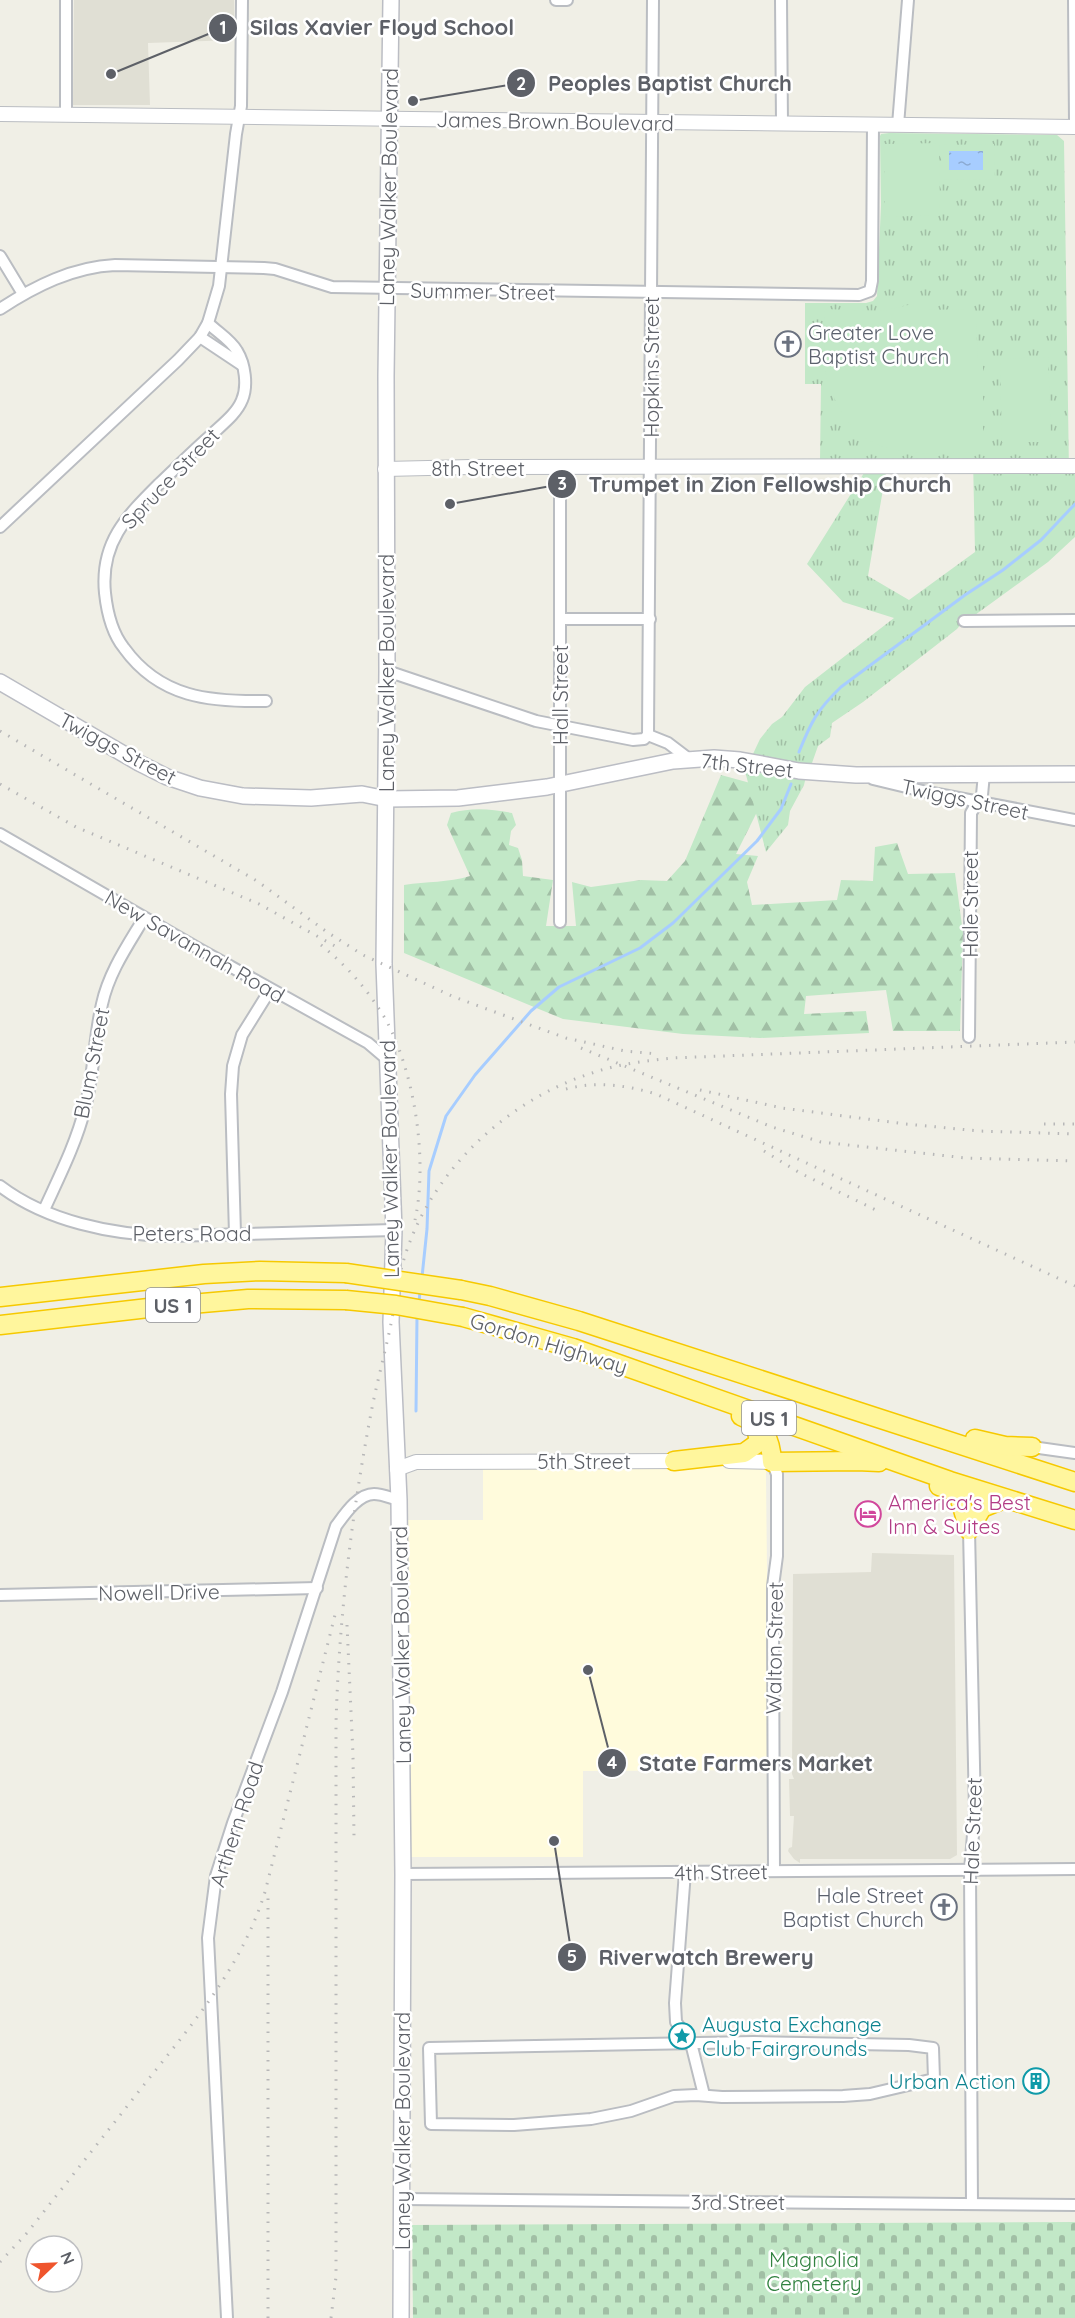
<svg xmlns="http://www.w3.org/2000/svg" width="1075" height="2318" viewBox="0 0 1075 2318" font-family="Quicksand,sans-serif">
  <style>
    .commercial { fill: #fffbdc }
    .education { fill: #e0dfd4 }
    .forest { fill: url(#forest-firs) }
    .cemetery { fill: url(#cemetery-stones) }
    .park { fill: url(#park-tufts) }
    .pitch { fill: #c2e8c7 }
    .water { fill: url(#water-ripples) }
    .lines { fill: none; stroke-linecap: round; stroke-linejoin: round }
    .stream { stroke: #a7cdff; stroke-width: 3 }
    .minor-casing { stroke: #babdc2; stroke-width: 14 }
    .tertiary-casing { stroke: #babdc2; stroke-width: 16 }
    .secondary-casing { stroke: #bbbdc4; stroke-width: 18 }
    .trunk-casing { stroke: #f6c900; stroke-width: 21 }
    .minor { stroke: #fff; stroke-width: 10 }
    .tertiary { stroke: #fff; stroke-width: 14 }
    .secondary { stroke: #fff; stroke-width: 15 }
    .trunk { stroke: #fff69d; stroke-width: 18 }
    .rail { stroke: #b7b7b8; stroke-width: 3; stroke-dasharray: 1.5 8; stroke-linecap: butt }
    .trunk-bridge-casing { stroke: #f6c900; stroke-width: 21; stroke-linecap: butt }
    .trunk-bridge { stroke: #fff69d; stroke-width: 18 }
    .labels { text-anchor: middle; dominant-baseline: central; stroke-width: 5; stroke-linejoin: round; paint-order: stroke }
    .shield { fill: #fff; stroke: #8e9095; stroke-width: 1.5 }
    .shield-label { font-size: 20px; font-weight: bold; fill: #5d6067 }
    .street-label { font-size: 21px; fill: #5d6067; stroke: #fff }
    .worship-label { font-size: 21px; fill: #5b616d; stroke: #fff; text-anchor: start }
    .hotel-label { font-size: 21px; fill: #b23c85; stroke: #fff; text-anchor: start }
    .culture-label { font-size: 21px; fill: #0d838f; stroke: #fff; text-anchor: start }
    .park-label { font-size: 21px; fill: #318240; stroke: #fff }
    .leader { fill: none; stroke: #5d6067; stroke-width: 2 }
    .callout-dot { fill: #5d6067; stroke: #fff; stroke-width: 2 }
    .mark-label { font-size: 18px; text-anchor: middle; font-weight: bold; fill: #fff }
    .callout-label { font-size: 22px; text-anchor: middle; font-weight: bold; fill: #5d6067; stroke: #fff; stroke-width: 5; stroke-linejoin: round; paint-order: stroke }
  </style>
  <defs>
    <pattern id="forest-firs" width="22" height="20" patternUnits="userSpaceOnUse" patternTransform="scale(1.5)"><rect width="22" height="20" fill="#c2e8c7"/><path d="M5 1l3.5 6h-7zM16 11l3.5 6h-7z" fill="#a1bfa5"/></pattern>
    <pattern id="cemetery-stones" width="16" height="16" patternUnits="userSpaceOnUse" patternTransform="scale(1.5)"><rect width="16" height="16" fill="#c2e8c7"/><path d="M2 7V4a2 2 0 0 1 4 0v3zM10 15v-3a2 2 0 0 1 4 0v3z" fill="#a1bfa5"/></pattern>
    <pattern id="park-tufts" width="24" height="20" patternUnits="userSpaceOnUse" patternTransform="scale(1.5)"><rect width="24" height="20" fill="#c2e8c7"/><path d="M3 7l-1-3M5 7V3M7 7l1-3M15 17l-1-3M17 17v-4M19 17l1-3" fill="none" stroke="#a1bfa5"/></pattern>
    <pattern id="water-ripples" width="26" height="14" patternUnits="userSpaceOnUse" patternTransform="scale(1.5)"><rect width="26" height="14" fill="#a7cdff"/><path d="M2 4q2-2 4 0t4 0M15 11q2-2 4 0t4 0" fill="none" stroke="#8baad2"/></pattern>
  </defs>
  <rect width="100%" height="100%" fill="#f0efe6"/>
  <polygon class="commercial" points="761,1466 766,1470 766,1474 769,1770 583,1771 583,1857 409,1857 407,1520 483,1520 483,1467"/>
  <g class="education">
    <polygon points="74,0 234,0 234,40 148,43 150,105 73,105"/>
    <polygon points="872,1553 954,1555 957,1855 950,1859 800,1859 800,1863 794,1859 788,1851 789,1848 792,1847 794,1816 790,1816 789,1779 794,1779 792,1774 793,1574 871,1572"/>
  </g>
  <path class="forest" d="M721,775l48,13 -33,66 22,2 -11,26 5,23 85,-5 4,-20 32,1 2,-34 22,-4 11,31 47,-1 8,60 -3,98h-67l-7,-41 -80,6 -2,18 62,-3 3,22 -109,5 -77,-4 -120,-15 -159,-66v-68c23,-4 44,-2 66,-9l-23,-51 4,-12c21,-6 41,-4 61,0l4,12 -5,6 -2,14 9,3 4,12 1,16 30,4 -7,46h30l-4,-44 19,5 50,-7 26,1 18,-20z"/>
  <polygon class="cemetery" points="1075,2222 1075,2318 413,2318 412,2225"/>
  <polygon class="park" points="889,133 1057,135 1064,141 1069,472 1075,472 1075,537 1048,562 975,615 967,617 957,629 863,702 832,723 830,737 818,746 812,763 809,764 804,785 790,811 788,825 766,852 745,771 760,739 772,724 782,717 805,687 894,618 843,602 807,564 864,473 886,472 868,576 909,600 975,552 973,459 820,460 821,384 805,384 805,303 866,303 873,301 877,296 881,205 880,136 881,134"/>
  <g class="pitch">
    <polygon points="939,143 940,215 885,217 884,144"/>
    <polygon points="994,144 995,179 942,180 942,145"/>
    <path d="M908,305h18l2,5 37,-1 11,14 2,36 5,1v92c-55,1 -118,12 -146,-48 -4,-9 -10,-20 -11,-30 -2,-21 -1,-43 -2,-65l59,2z"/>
    <polygon points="1048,357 1051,442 1002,442 1000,359"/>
  </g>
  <rect class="water" x="949" y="151" width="34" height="19"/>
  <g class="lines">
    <g class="stream">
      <path d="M799,752c12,-30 18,-42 42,-65l124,-92 38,-25 38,-30 34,-36"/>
      <polyline points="422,1277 427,1229 429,1171 446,1116 475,1075 531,1011 559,987 640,948 673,923 757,841 781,809 791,784"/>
      <polyline points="419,1304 420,1290"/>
      <polyline points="416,1411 417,1316"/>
    </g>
    <g class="minor-casing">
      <g id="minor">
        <polyline points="66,0 66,115"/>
        <polyline points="556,0 567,0"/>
        <polyline points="781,0 782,123"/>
        <polyline points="1074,0 1075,122"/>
        <polyline points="898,125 908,0"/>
        <polyline points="0,256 23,294"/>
        <path d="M0,309c35,-23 73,-42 115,-44l149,3 11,1 57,18 527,8 11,-4 2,-10 1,-157"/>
        <path d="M208,323c9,9 23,17 29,28 8,13 11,35 5,49 -6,15 -22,26 -33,37 -17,15 -33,31 -50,47 -33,33 -59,59 -54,109 2,19 7,40 19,55 36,50 86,54 142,53"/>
        <polyline points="200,337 242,365"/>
        <polyline points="0,527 178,360 200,337 208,323 219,286 236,134 241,106 242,0"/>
        <polyline points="560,619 650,619"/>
        <polyline points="964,621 1075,620"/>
        <polyline points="387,671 536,721 633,740 644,739 648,735 668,743 689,759"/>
        <polyline points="648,735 653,0"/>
        <polyline points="873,779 927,792 1075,820"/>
        <polyline points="0,834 201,950 368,1043 388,1060"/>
        <polyline points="560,922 560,467"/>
        <polyline points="969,1037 971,813 982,795 984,774"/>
        <path d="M0,1186c46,35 112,49 170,50l224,-6"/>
        <path d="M44,1210c15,-33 32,-66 41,-102 9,-34 9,-70 17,-104 7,-32 26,-59 42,-86"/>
        <polyline points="235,1234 231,1094 233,1066 242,1035 270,990"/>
        <polyline points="1032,1447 1075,1453"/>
        <polyline points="772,1462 777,1474 777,1556 773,1586 773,1621 774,1871"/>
        <polyline points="969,1530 975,1811 970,1870 972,2204"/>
        <polyline points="0,1595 317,1588"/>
        <polyline points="685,1872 675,2003 676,2022 691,2043 704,2095"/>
        <polyline points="403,1874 1075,1869"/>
        <polygon points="754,2042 909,2045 933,2048 934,2079 870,2094 843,2096 722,2097 696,2095 674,2096 631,2111 591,2119 514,2125 431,2124 429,2048"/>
        <polyline points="402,2199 1075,2205"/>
        <path d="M227,2318l-19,-380 8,-62 17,-53 49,-131 54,-166c9,-12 22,-32 38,-32 8,0 17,4 25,6"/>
      </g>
    </g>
    <g class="tertiary-casing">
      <g id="tertiary">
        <polyline points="0,114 1075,127"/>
        <polyline points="385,469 471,467 1075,466"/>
        <polyline points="729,1461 772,1462"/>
        <polyline points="397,1469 416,1462 683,1461"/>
      </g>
    </g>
    <g class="secondary-casing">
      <g id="secondary">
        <polyline points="391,0 386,376 387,671 384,964 394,1230 391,1322 399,1500 403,1874 401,2318"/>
        <polyline points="0,682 139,763 167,777 200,788 243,796 311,798 362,794 387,799 458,798 547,787 673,761 714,758 740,760 799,771 856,775 1075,774"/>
      </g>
    </g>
    <g class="trunk-casing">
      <g id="trunk">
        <polyline points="461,1290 490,1296 579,1321 1075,1482"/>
        <polyline points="0,1297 204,1274 260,1271 346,1273"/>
        <polyline points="463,1317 573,1348 950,1481 1075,1520"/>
        <polyline points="0,1325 157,1307 248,1299 346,1300"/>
        <path d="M741,1416c23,9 30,23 31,46l85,-1 22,1"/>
        <polyline points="975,1439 1005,1446 1032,1447"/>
        <path d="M674,1461l70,-8 14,-10c1,-9 -2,-14 -7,-22"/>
        <polyline points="939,1486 956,1492 959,1496 969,1530"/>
        <polyline points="969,1530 982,1508 1004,1499"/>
      </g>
    </g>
    <use href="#minor" class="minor"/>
    <use href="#tertiary" class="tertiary"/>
    <use href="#secondary" class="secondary"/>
    <use href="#trunk" class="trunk"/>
    <g class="rail">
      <polyline points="0,731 257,881 327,932 363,955 454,997 566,1038 625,1051 658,1054"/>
      <polyline points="0,784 76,827 259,904 335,946"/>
      <path d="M321,945c26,21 48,46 65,75 29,54 42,141 29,200"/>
      <polyline points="581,1048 772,1127 821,1142 966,1158 1075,1161"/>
      <path d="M566,1089c30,-8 60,-4 90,5l419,192"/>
      <polyline points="700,1090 782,1108 906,1124 979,1131 1075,1134"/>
      <polyline points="1044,1124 1075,1124"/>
      <polyline points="764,1151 800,1173 880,1212"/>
      <polyline points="347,1625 353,1755 354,1838"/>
      <path d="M0,2262l27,-29c40,-51 80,-101 120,-152 47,-59 95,-115 118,-189l71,-281"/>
      <polyline points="268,2318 268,1898"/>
      <path d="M331,2318l5,-41v-554c3,-106 16,-211 36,-315 6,-30 14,-59 20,-89 3,-17 6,-36 10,-53 24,-90 102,-165 190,-193 26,-9 53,-12 80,-15l403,-16"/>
    </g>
    <g class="trunk-bridge-casing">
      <g id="trunk-bridge">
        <polyline points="346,1273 461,1290"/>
        <polyline points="346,1300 396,1305 463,1317"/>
      </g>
    </g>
    <use href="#trunk-bridge" class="trunk-bridge"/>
  </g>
  <defs>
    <g id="church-ring" transform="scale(1.35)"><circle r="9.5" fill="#fff" stroke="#6b7280" stroke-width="1.5"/><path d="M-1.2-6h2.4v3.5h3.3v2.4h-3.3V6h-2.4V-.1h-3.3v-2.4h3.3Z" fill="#6b7280"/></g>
    <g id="hotel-ring" transform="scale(1.35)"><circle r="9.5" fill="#fff" stroke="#d1479c" stroke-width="1.5"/><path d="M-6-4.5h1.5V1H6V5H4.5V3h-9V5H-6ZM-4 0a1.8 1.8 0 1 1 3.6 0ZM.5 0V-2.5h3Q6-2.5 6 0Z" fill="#d1479c"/></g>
    <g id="sight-ring" transform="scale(1.35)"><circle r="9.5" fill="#fff" stroke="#0f9aa8" stroke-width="1.5"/><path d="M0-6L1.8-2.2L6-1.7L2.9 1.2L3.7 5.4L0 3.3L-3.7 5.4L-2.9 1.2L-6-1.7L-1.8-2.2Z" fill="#0f9aa8"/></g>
    <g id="building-ring" transform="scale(1.35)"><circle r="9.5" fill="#fff" stroke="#0f9aa8" stroke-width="1.5"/><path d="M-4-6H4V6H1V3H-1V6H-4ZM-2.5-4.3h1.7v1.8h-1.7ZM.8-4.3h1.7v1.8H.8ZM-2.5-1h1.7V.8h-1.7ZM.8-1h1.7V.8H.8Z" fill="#0f9aa8"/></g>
  </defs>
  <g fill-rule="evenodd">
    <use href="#church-ring" x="788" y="344"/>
    <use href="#hotel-ring" x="868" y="1514"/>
    <use href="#church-ring" x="944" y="1907"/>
    <use href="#sight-ring" x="682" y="2036"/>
    <use href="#building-ring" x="1036" y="2081"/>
  </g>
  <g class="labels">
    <g class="shield">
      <rect x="146" y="1288" width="54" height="34" rx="4.5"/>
      <rect x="742" y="1401" width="54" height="34" rx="4.5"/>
    </g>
    <g class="shield-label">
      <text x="173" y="1305">US 1</text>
      <text x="769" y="1418">US 1</text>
    </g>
    <g class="street-label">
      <text transform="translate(555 121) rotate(1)">James Brown Boulevard</text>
      <text transform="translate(388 187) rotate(-89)">Laney Walker Boulevard</text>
      <text transform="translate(483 291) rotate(1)">Summer Street</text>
      <text transform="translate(651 367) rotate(-90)">Hopkins Street</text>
      <text x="478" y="468">8th Street</text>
      <text transform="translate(170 478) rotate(-46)">Spruce Street</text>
      <text transform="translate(386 673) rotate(-90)">Laney Walker Boulevard</text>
      <text transform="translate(560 695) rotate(-90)">Hall Street</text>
      <text transform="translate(118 748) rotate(28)">Twiggs Street</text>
      <text transform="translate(747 765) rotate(6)">7th Street</text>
      <text transform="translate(965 799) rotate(12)">Twiggs Street</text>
      <text transform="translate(970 904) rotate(-90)">Hale Street</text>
      <text transform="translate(195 946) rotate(30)">New Savannah Road</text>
      <text transform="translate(91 1063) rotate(-79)">Blum Street</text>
      <text transform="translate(389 1159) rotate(-91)">Laney Walker Boulevard</text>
      <text x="192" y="1233">Peters Road</text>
      <text transform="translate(549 1343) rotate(17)">Gordon Highway</text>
      <text x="584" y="1461">5th Street</text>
      <text transform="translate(159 1592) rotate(-1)">Nowell Drive</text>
      <text transform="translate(401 1645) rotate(-91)">Laney Walker Boulevard</text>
      <text transform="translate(774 1648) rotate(-89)">Walton Street</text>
      <text transform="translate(236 1824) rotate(-72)">Arthern Road</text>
      <text transform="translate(972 1831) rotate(-88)">Hale Street</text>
      <text transform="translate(721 1872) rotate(-1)">4th Street</text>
      <text transform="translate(402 2131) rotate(-90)">Laney Walker Boulevard</text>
      <text x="738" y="2202">3rd Street</text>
    </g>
    <g class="worship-label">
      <text x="808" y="332">Greater Love<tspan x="808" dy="24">Baptist Church</tspan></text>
      <text x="924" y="1895" text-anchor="end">Hale Street<tspan x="924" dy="24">Baptist Church</tspan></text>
    </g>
    <g class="hotel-label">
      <text x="888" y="1502">America's Best<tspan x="888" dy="24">Inn &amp; Suites</tspan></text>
    </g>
    <g class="culture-label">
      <text x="702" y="2024">Augusta Exchange<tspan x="702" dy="24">Club Fairgrounds</tspan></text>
      <text x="1016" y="2081" text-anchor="end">Urban Action</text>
    </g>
    <g class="park-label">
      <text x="814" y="2259">Magnolia<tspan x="814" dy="24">Cemetery</tspan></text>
    </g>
  </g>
  <path class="leader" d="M111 74L223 28M413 101L521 83M450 504L562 484M588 1670L612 1763M554 1841L572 1957"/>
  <g class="callout-dot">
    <circle cx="111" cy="74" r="6"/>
    <circle cx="413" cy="101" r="6"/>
    <circle cx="450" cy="504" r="6"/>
    <circle cx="588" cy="1670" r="6"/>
    <circle cx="554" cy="1841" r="6"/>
    <circle cx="223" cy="28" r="15"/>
    <circle cx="521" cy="83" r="15"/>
    <circle cx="562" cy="484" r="15"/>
    <circle cx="612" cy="1763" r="15"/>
    <circle cx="572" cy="1957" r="15"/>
  </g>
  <g class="mark-label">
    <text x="223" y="34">1</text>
    <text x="521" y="90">2</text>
    <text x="562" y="490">3</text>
    <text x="612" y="1769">4</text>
    <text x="572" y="1963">5</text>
  </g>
  <g class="callout-label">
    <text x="382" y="35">Silas Xavier Floyd School</text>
    <text x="670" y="91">Peoples Baptist Church</text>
    <text x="770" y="492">Trumpet in Zion Fellowship Church</text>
    <text x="756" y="1771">State Farmers Market</text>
    <text x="706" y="1965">Riverwatch Brewery</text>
  </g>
  <g transform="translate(54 2264) rotate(67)"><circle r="28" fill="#ffffff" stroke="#bebfc2" stroke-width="1.5"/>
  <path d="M0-4.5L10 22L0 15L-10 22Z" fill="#ef552d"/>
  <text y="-9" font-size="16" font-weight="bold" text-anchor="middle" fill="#5d6067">N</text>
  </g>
</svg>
